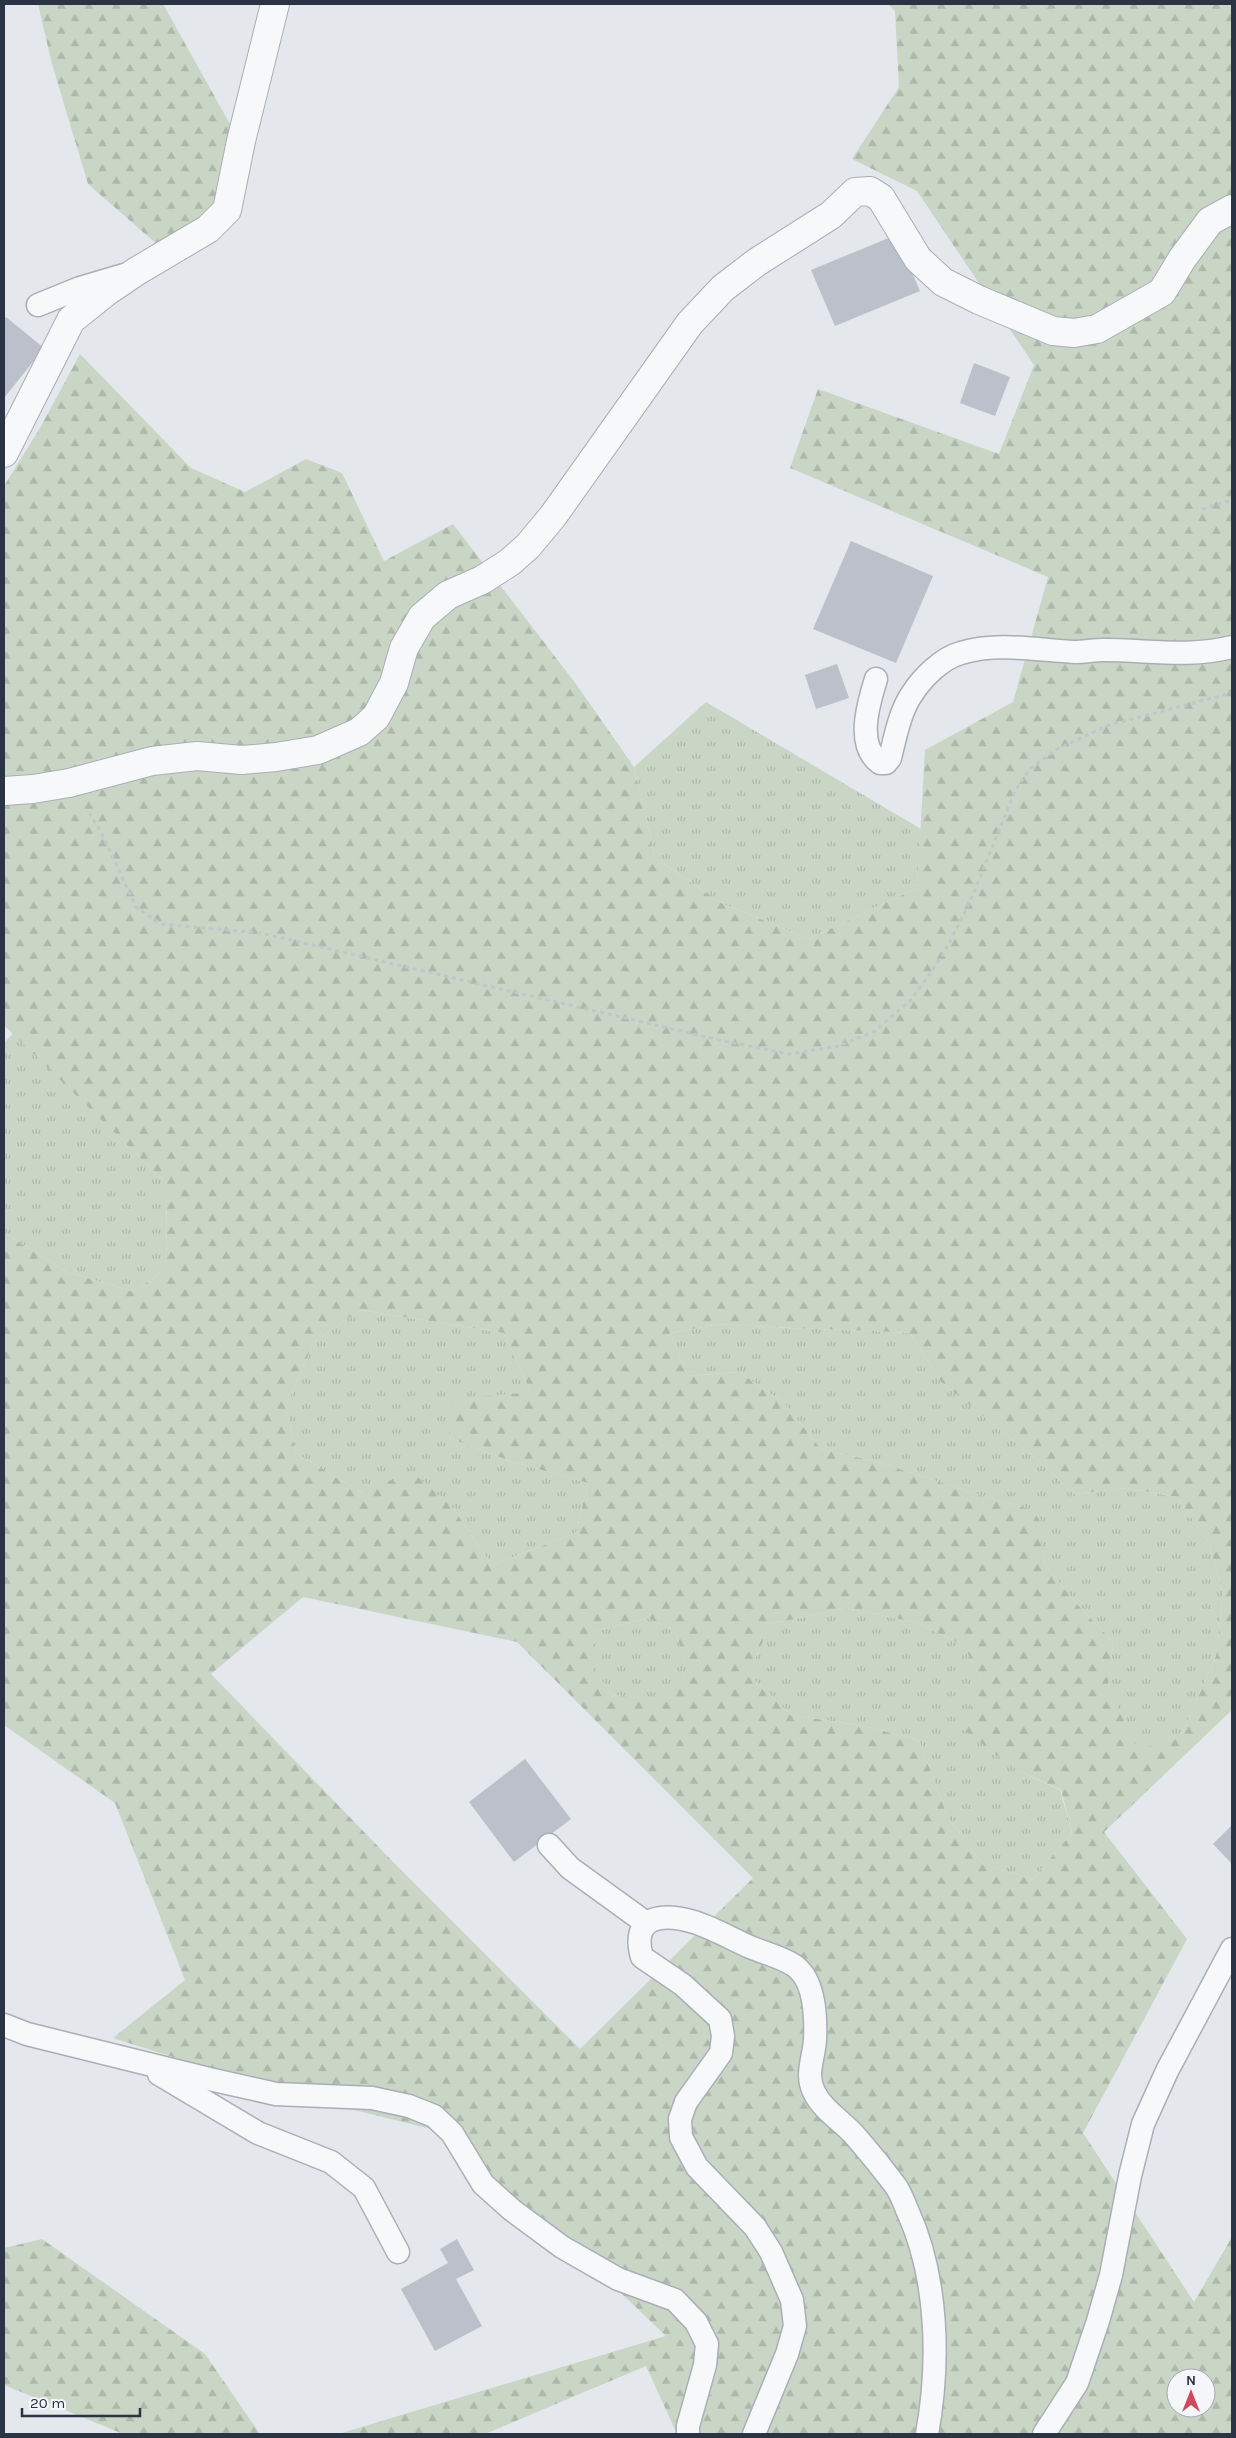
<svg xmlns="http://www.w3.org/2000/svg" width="1236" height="2438" viewBox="0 0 1236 2438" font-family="Karla,sans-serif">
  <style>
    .grass { fill: url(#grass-tufts) }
    .forest { fill: url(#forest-firs); fill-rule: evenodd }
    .building { fill: #bbc0ca }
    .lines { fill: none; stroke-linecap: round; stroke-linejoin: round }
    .service-casing { stroke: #a9aeb7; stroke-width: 25 }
    .minor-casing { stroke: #a9aeb7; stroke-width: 30 }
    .path { stroke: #c2c5cb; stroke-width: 3; stroke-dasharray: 4 4; stroke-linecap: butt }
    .service { stroke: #f7f8fa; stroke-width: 22 }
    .minor { stroke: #f7f8fa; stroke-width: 28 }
  </style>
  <defs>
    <pattern id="grass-tufts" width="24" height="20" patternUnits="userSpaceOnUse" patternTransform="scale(1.25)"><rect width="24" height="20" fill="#c9d6c5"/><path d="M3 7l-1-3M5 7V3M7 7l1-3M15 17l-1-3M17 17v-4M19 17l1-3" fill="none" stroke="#adb8ab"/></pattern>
    <pattern id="forest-firs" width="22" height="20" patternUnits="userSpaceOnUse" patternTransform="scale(1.25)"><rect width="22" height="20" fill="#c9d6c5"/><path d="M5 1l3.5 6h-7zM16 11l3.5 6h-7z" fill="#adb8ab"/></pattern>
  </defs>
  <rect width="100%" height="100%" fill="#e4e7ec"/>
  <g class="grass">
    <polygon points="706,702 921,829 917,888 809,939 721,903 655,858 634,767"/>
    <polygon points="13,1033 167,1184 166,1268 134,1292 67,1272 4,1233 4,1043"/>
    <polygon points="360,1310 504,1333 531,1392 494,1397 449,1438 513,1462 588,1483 576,1533 492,1565 453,1508 364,1494 296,1453 286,1406 314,1342"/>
    <path d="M720,1324c63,5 127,5 190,9l32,50 91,73 41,38 53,-6 50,9 32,46 14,52 -7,61 -34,77 -44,19 -30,-66 5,-44 -36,-38 -32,-39 -10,-54 -59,-17 -98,-32 -57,-13 -37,-46 -45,-31 -51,4 -18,-43z"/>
    <polygon points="846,1608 914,1622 963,1645 981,1679 1017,1770 1060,1790 1072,1833 1033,1879 983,1865 948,1818 919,1740 864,1726 791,1715 748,1674 771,1624"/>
    <polygon points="647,1618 675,1631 688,1670 672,1704 611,1694 595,1670 595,1631"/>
  </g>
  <g class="forest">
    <polygon points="38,4 163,4 235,133 232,217 167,253 88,184 52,64"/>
    <path d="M888,4h344v1706l-128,122 83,107 -104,194 111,169 38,-65v197h-555l-31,-68 -161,68h-147l328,-98 -67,-64 -160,-141 -153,-38 -173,-55 72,-58 -70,-177 -111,-78v-492l63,39 67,20 32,-24 1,-84 -163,-159v-539l36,-58 40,-74 111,114 54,24 61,-33 36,14 42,88 69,-37 123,160 58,83 21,91 66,45 88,36 108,-51 8,-138 88,-48 35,-125 -258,-109 28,-79 181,65 35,-89 -117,-174 -65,-32 47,-72 -4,-76zM360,1310l144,23 27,59 -78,7 -4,39 64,24 75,21 -12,50 -84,32 -39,-57 -43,-38 -46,24 -68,-41 -10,-47 28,-64zM720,1324c63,5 126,5 190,9l32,50 91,73 41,38 53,-6 50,9 32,46 14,52 -7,61 -34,77 -44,18 -30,-65 5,-44 -36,-38 -32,-39 -9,-54 -60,-17 -98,-32 -57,-13 -37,-46 -45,-31 -51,4 -18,-43zM303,1597l214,45 236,236 -173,171 -183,-183 -186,-192zM846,1608l68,14 49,23 18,34 -18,50 54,41 44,20 11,43 -39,46 -50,-14 -35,-47 -29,-78 -55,-14 -73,-11 -43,-41 23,-50zM647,1618l28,13 13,39 -16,33 -61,-9 -16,-24v-39zM1176,2378h30v30h-30z"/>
    <polygon points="42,2239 205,2354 260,2434 123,2434 4,2385 4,2248"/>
  </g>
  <g class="building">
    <polygon points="896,235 920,291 835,326 811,270"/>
    <polygon points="6,317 44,348 4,398 4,320"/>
    <polygon points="974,363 1010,377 995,416 960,403"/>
    <polygon points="851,541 933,576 896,663 813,629"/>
    <polygon points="837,664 849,698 816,709 805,675"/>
    <polygon points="525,1759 571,1819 514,1862 469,1802"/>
    <polygon points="1232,1825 1232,1864 1213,1844"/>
    <polygon points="457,2239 474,2270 456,2279 482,2326 435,2351 401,2289 448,2263 440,2249"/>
  </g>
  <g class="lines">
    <g class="service-casing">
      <g id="service">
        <polyline points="38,305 80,288 124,275"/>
        <path d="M876,679c-7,23 -21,66 4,84h6l4,-5c5,-20 10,-47 22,-64 10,-16 30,-36 49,-41 36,-11 76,-3 113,-1 10,0 20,-2 30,-2 44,0 85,8 128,-3"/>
        <polyline points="549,1845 570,1868 646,1923"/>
        <polyline points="4,2025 27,2034 209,2079 276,2094 372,2098 409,2106 434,2116 452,2133 483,2184 512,2210 562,2247 618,2279 675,2300 696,2322 707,2344 705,2365 688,2426 688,2434"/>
        <polyline points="159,2074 258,2133 331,2162 364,2188 398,2252"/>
        <path d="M754,2434l33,-80 8,-28 -3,-26 -21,-48 -16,-25 -58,-60 -16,-30 -1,-18 6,-17 35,-49 2,-17 -3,-17 -37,-34 -41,-28c-12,-42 21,-44 52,-35 19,6 38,17 56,25 14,6 32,10 45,19 20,15 21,52 20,74 -1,18 -10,34 -1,52 10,20 29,29 43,46 13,15 26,31 38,47 6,8 9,18 13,27 30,66 32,151 19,222"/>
        <polyline points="1044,2434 1077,2383 1098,2321 1111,2275 1130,2176 1143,2124 1167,2071 1232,1949"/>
      </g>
    </g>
    <g class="minor-casing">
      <g id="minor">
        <polyline points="4,453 71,320 106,292 137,271 208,229 227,210 241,141 275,4"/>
        <polyline points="4,791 33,789 69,783 152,761 197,756 242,760 276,757 318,750 359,732 376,717 394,683 404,648 422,617 448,595 482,580 510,562 528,546 553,516 690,323 723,288 757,262 831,215 855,192 870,191 881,198 918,259 943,282 979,300 1053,331 1074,333 1097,329 1162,292 1182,259 1210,221 1232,209"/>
      </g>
    </g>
    <g class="path">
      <polyline points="1202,509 1232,500"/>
      <polyline points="89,813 101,832 136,907 161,924 261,933 724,1041 789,1054 839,1046 875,1031 912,999 944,953 970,902 1015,791 1030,769 1057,749 1109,725 1232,693"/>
    </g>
    <use href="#service" class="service"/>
    <use href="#minor" class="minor"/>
  </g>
  <rect width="1236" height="2438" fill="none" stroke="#2b3445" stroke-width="10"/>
  <g transform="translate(1191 2393)"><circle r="24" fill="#f4f6f9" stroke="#a4a8b1"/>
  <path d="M0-4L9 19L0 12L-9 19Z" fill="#d1495b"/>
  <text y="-8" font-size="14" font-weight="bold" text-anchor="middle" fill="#2b3445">N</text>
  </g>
  <path d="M22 2408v8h118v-8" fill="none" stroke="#2b3445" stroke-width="2.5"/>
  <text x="30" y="2408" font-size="15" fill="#2b3445" stroke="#f4f6f9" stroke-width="4" paint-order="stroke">20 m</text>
</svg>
